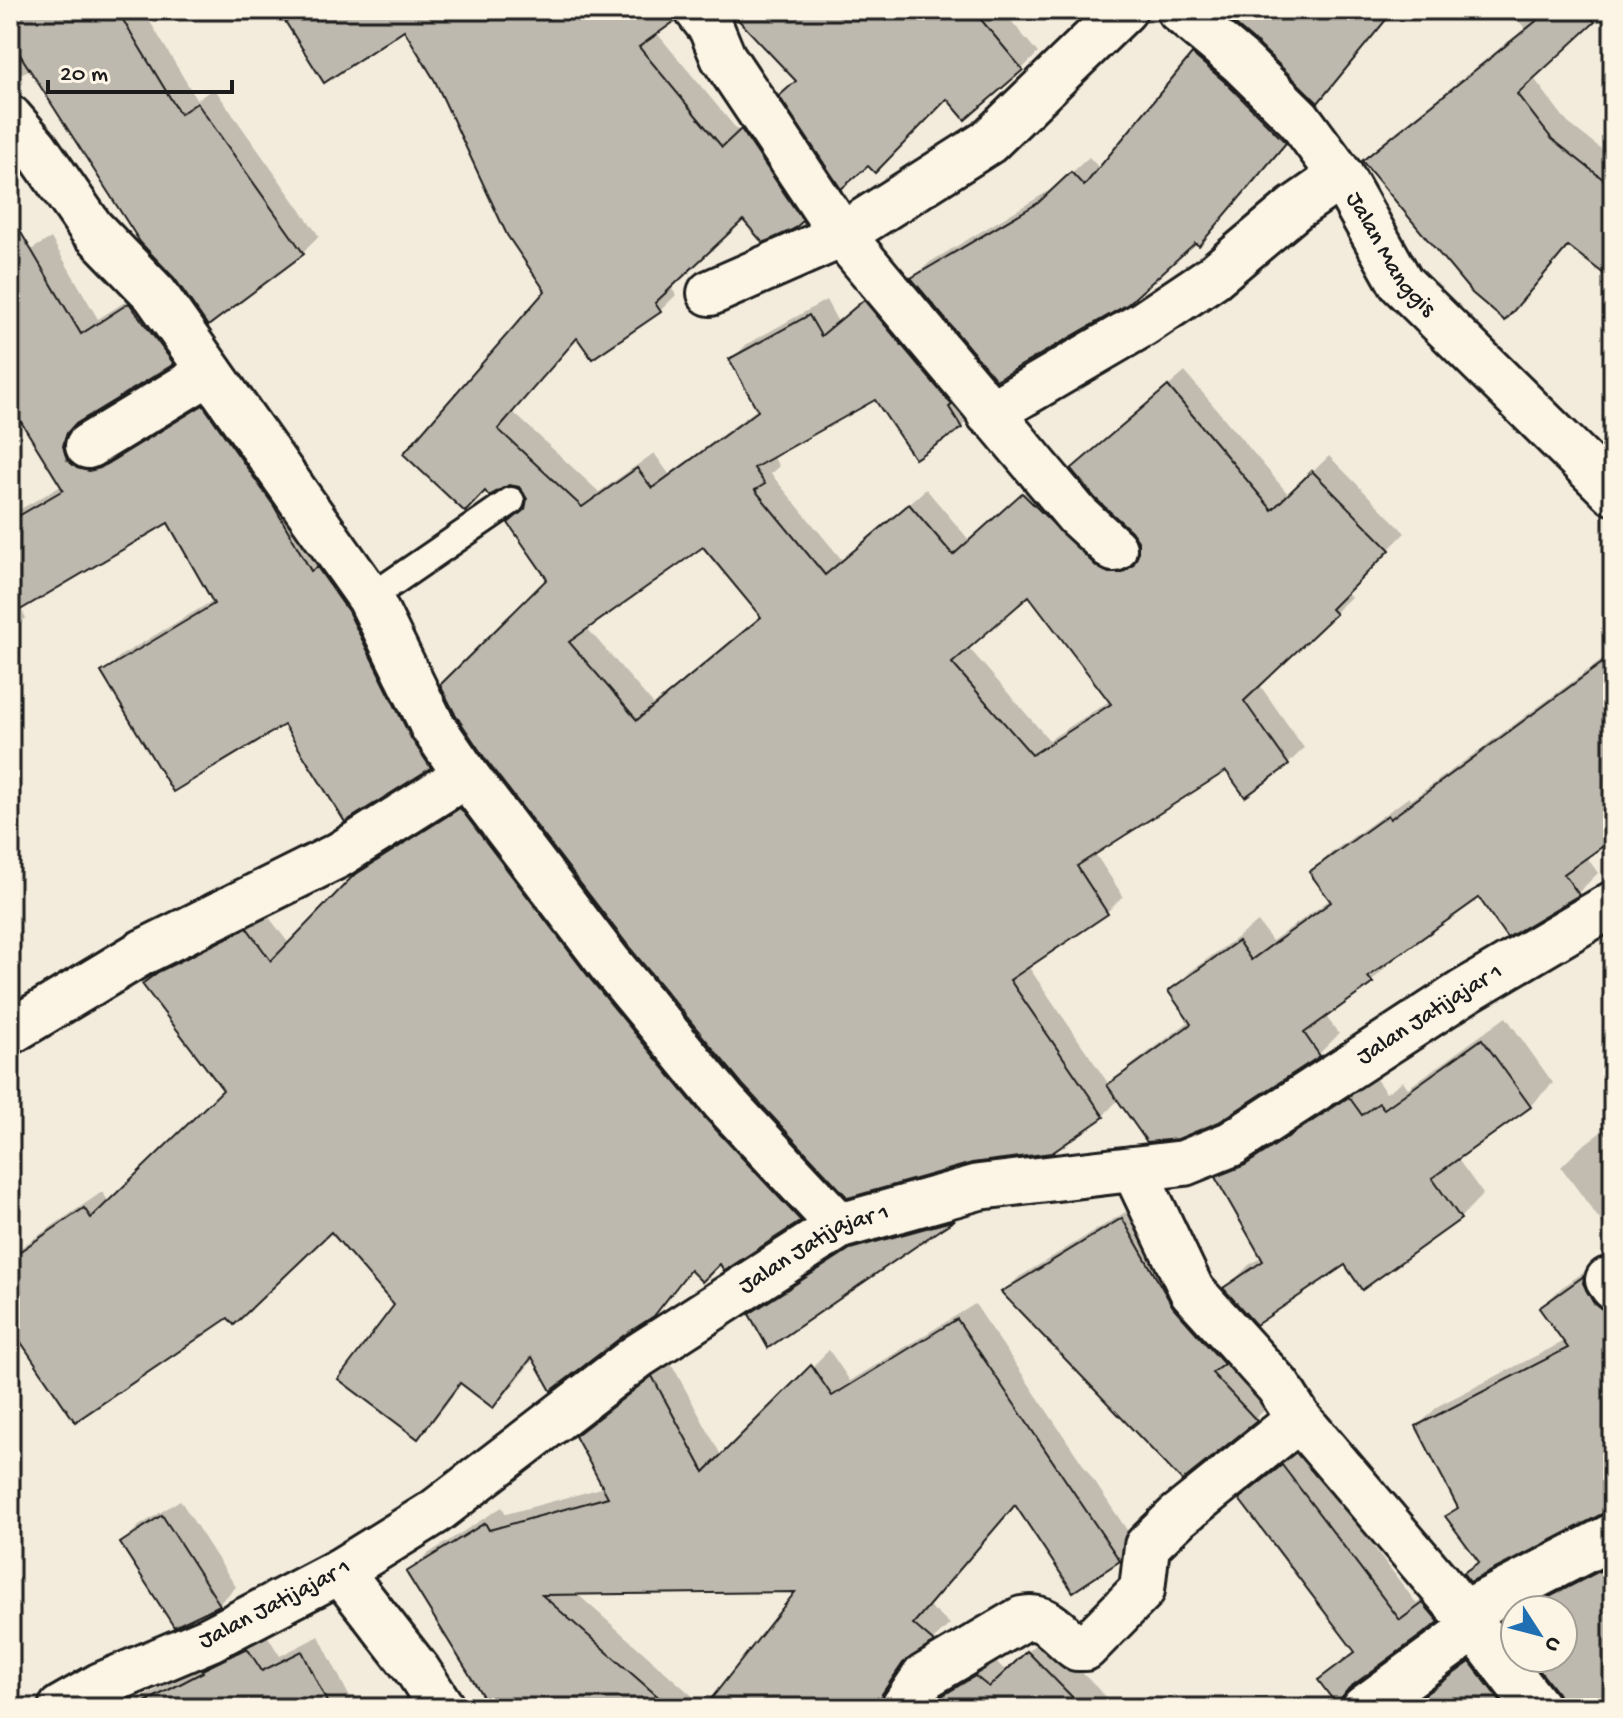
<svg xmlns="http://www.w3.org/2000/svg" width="1623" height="1718" viewBox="0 0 1623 1718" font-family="'Gochi Hand',sans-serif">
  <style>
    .shadow { fill: #0003; fill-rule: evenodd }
    .building { fill: #beb9ae; stroke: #1c1c1c; stroke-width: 2; fill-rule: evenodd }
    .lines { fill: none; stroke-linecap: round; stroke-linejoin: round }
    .lane-casing { stroke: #1c1c1c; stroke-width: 32 }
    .street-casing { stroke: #1c1c1c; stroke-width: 50 }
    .secondary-casing { stroke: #1c1c1c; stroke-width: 50 }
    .lane { stroke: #fcf5e5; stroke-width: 26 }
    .street { stroke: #fcf5e5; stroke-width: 44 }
    .secondary { stroke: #fcf5e5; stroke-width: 44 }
    .labels { text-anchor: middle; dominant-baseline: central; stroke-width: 6; stroke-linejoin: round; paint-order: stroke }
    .street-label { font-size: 24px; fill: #1c1c1c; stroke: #fcf5e5 }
  </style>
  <rect width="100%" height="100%" fill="#f3ecdd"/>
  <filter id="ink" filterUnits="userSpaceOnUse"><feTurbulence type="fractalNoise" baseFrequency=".0125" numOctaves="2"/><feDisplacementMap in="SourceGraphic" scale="16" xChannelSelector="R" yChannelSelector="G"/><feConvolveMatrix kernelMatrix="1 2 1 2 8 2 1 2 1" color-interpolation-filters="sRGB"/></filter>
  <g filter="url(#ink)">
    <g class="shadow">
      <polygon points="10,10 143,10 197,100 214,88 319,236 303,252 209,323 31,69 10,79"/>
      <path d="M296,10h364l-4,22 83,100 19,-17 60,89 -17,16 -58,-3 -73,69 6,9 -16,16 -82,25 -65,76 86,80 55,-39 15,21 90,-66 -28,-48 16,-16 79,-44 12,22 43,-37 96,126 -16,16 -85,-30 -104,58 7,11 -8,8 72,87 83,-72 44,52 70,-63 86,80 13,-1 1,-17 -67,-71 112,-97 104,123 40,-39 76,77 -59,59 5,5 -92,87 45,64 -16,16 -62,4 -132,84 29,44 -16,16 -79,54 82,120 20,-20 61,-46 -20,-29 20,-20 67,-49 14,19 59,-42 -19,-27 20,-20 77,-55 2,3 202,-148v185l-27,19 12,17 -20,20 -71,42 -28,-40 -89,65 1,2 -20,20 -46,33 14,19 -20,20 -101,66 -99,-21 -16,17 -472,-169 -82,-368 -39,-56 18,-17 1,-7 -4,-9 -15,-7 -24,5 -21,21 82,-218 -111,-211 -31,-53zM704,544l58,71 -108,90 -67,-77zM1029,593l82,107 -62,40 -81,-93z"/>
      <polygon points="731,10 1002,10 1038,53 1022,69 948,96 798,80"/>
      <polygon points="1231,10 1395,10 1318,100"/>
      <polygon points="1508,10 1605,10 1533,77 1568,123 1613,158 1613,278 1570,245 1505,318 1364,161 1381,144 1525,28"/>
      <polygon points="1210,38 1301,125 1199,243 1195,240 913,278 930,262 1057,186 1089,157 1100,169 1194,55"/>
      <polygon points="51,238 98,319 147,288 190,346 173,363 82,418 79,428 221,390 446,749 429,766 104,672 120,656 214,600 169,520 20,607 26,618 10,633 10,515 63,485 10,400 10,262"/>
      <polygon points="478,792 817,1203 800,1220 725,1268 721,1261 692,1270 653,1314 535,1357 511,1388 493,1406 463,1382 435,1419 418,1437 397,1305 331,1229 228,1315 10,1323 10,1255 102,1192 109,1202 225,1090 145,985 178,955 265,912 290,945 373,859"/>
      <polygon points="1506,1017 1553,1083 1530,1106 1457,1158 1483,1194 1460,1218 1346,1263 1226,1288 1249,1265 1263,1256 1218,1178 1241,1155 1373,1075 1386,1093 1403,1081 1408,1088"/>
      <polygon points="1613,1123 1613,1238 1561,1167 1581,1147"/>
      <polygon points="1137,1205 1270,1405 1255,1419 1004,1292 1019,1277"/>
      <polygon points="963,1209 954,1218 768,1345 751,1315 765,1301 866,1236"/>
      <polygon points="1603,1259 1613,1282 1613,1509 1602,1512 1466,1574 1479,1560 1448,1517 1459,1506 1418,1426 1438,1406 1565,1341 1541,1308 1561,1288"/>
      <path d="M975,1304l160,238 -17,17 -101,-55 -88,102 21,18 -17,16 -20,14 -15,22 -4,11 9,21h-411l-83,-136 17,-17 76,-48 4,7 99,-27 -27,-51 17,-17 75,-58 52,96 107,-107 21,31zM800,1590l-94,118 -131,-116z"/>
      <polygon points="1300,1449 1417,1604 1440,1588 1454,1604 1438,1621 1358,1679 1356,1690 1340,1706 1321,1680 1356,1650 1242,1500"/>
      <polygon points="180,1500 236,1587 219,1604 122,1543 139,1526"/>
      <polygon points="1613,1556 1613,1708 1563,1708 1559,1692 1533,1658 1563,1658 1563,1610 1516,1610"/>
      <polygon points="1515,1611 1515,1635 1505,1622"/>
      <polygon points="265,1632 280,1656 319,1636 355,1708 122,1708"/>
      <polygon points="1045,1635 1108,1699 1099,1708 936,1708 961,1679 993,1660 1008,1672"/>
      <polygon points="1491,1643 1543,1708 1402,1708"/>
    </g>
    <g class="building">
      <polygon points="10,10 117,10 180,114 197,103 304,254 208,326 175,279 140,242 10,39"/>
      <path d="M278,10h395l2,11 -36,26 83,100 19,-18 62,92 -9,8 -31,14 -20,-23 -88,83 6,9 -69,47 -15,-21 -79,91 84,78 55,-39 15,20 106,-77 -29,-52 80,-44 12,21 43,-36 88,105 -3,2 13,21 -47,31 -40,-59 -121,68 11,16 -10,6 70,85 84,-71 44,51 69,-62 75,74 12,6h13l11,-8 5,-10v-14l-7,-10 -36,-33 -24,-29 97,-83 104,124 40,-39 78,79 -59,59 5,5 -92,87 45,64 -44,32 -19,-26 -149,95 31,48 -98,66 94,137 -52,36 -80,10 -124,35 -105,-113 -113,-137 -144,-188 -31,-46 -15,-29 107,-106 -39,-56 17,-14 2,-10 -8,-12 -10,-2 -20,11 -4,-5 -20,21 -62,-58 142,-163 -38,-56 -72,-154 -31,-51 -80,53zM703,547l58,70 -124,103 -68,-78zM1029,596l82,108 -79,51 -80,-92z"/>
      <polygon points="729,10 973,10 1023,70 965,120 947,99 875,173 868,166 841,189 779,96 796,81"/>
      <polygon points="1228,10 1394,10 1318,103 1259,45 1224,15"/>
      <polygon points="1550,10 1585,10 1595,22 1517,94 1552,139 1613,187 1613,281 1568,246 1505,321 1472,293 1362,161"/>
      <polygon points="1192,54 1225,82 1286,143 1199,246 1195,243 1128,304 996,380 911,278 1038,203 1071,172 1084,186"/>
      <polygon points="10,214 81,334 129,303 174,364 74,425 67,433 63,446 67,460 77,468 89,471 100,468 203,405 274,506 311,571 317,567 348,611 411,738 431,768 345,822 284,725 173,792 101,672 214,604 168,523 10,616 10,521 63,490 10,404"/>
      <polygon points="1613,655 1613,839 1564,874 1579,895 1507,938 1479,898 1368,977 1373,983 1304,1033 1320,1056 1219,1122 1178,1139 1147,1142 1107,1085 1191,1024 1168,991 1238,941 1251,960 1331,902 1309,872 1388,815 1390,819"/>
      <polygon points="460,808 591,980 705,1118 801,1221 724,1271 720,1264 702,1282 690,1270 654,1316 623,1336 551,1391 532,1357 493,1408 460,1383 418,1439 338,1379 394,1305 331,1232 234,1325 228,1318 75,1422 10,1326 10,1258 84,1208 91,1218 223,1090 142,984 158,972 247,928 271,961 353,876"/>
      <polygon points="1482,1039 1531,1107 1432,1178 1461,1219 1362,1290 1345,1265 1256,1325 1223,1288 1263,1261 1215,1177 1245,1165 1349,1097 1362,1115 1379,1103 1384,1109"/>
      <polygon points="1122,1218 1173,1307 1224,1364 1212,1373 1257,1421 1182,1481 1001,1292"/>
      <polygon points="955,1220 941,1229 768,1348 749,1314 850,1249"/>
      <polygon points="1584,1276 1583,1283 1593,1302 1602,1309 1613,1312 1613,1511 1602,1514 1470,1582 1463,1573 1479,1562 1445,1516 1458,1508 1416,1426 1568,1348 1539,1308"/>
      <polygon points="957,1319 1120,1561 1073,1592 1015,1505 913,1624 934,1642 903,1663 882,1694 878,1708 704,1708 795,1592 542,1595 671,1708 490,1708 406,1572 485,1523 489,1530 608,1497 575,1436 652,1376 704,1472 811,1365 832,1396"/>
      <polygon points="1282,1465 1400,1620 1423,1603 1439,1622 1349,1688 1342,1697 1339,1708 1318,1680 1355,1652 1239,1499"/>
      <polygon points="162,1515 220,1605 174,1627 120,1543"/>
      <polygon points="1613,1564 1613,1708 1564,1708 1557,1693 1530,1658 1563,1658 1563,1610 1524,1610"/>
      <polygon points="247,1648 262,1671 302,1651 330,1708 134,1708 203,1672 202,1670"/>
      <polygon points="1027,1651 1083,1708 933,1708 942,1696 975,1676 989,1687"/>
      <polygon points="1470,1662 1503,1705 1500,1708 1406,1708"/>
    </g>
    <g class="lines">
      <g class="lane-casing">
        <polyline id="lane" points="370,598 511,501"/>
      </g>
      <g class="street-casing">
        <g id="street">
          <polyline points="697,10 711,28 723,57 842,235 1077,515 1114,549"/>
          <path id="s1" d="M1179,10l63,53 57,56 42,57 60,107 212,209"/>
          <polyline points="10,118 35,147 91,228 155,294 370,598 433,727 466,775 610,964 724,1102 840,1226"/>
          <polyline points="710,293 842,235 988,142 1124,10"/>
          <polyline points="989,414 1143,324 1213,277 1295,208 1341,176"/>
          <polyline points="88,446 210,372"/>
          <polyline points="10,1032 143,952 339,855 466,775"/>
          <polyline points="1134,1169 1192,1291 1278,1386 1299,1419 1464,1613 1537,1708"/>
          <polyline points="1608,1280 1613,1287"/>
          <polyline points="340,1571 418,1671 442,1708"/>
          <polyline points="1464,1613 1613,1536"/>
          <path d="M903,1708l21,-31 98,-58c25,-6 37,16 55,29h8l57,-58 5,-44 29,-28 123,-99"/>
          <polyline points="1364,1708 1475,1627"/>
        </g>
      </g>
      <g class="secondary-casing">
        <g id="secondary">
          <path id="s2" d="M61,1708l40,-23 109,-46 130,-68 95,-59 203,-156 202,-130 139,-39 205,-24 47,-19 233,-152 149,-88"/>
        </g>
      </g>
      <use href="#lane" class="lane"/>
      <use href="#street" class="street"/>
      <use href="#secondary" class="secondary"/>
    </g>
  </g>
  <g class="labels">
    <g class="street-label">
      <text stroke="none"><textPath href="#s1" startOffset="326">Jalan Manggis</textPath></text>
      <text stroke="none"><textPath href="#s2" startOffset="1558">Jalan Jatijajar 1</textPath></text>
      <text stroke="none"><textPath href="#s2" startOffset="886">Jalan Jatijajar 1</textPath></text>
      <text stroke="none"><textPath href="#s2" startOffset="238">Jalan Jatijajar 1</textPath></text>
    </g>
  </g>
  <rect width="1623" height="1718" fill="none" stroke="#fcf5e5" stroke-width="40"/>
  <rect x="20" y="20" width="1583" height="1678" fill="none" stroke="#1c1c1c" stroke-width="3" filter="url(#ink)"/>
  <g transform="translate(1539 1634) rotate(126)"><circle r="38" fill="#fcf5e5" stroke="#a29e95" stroke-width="2"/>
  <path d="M0-6L14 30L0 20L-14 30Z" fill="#1f6fb2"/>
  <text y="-12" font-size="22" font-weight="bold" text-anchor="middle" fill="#1c1c1c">U</text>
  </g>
  <path d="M48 80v12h184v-12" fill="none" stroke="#1c1c1c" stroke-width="4"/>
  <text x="60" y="80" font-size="24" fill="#1c1c1c" stroke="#fcf5e5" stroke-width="6" paint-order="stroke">20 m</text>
</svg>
